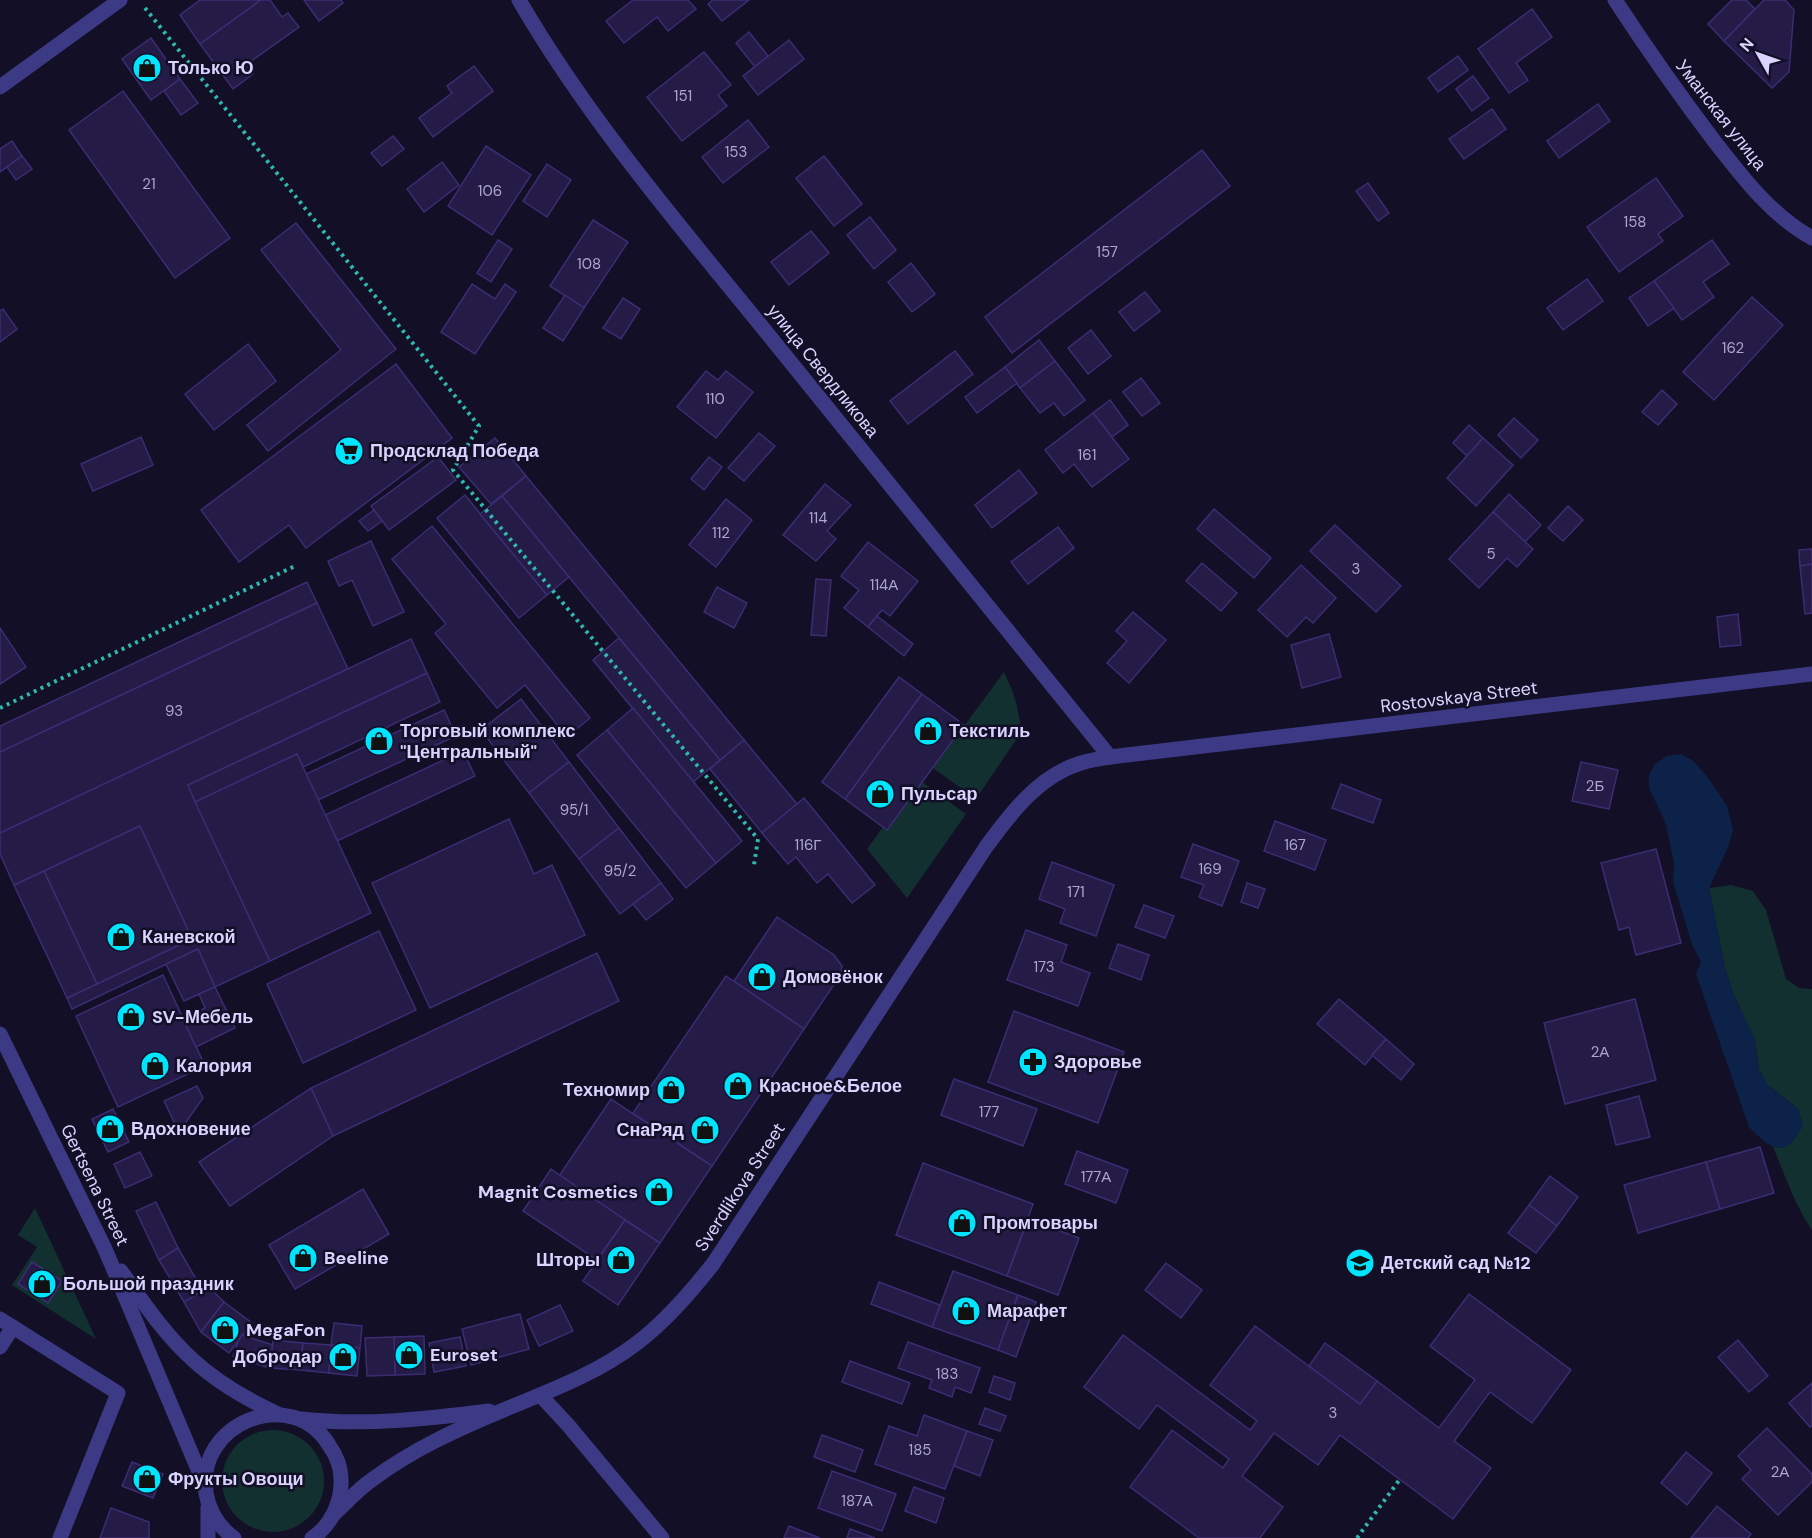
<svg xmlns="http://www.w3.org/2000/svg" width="1812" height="1538" viewBox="0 0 1812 1538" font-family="'DM Sans',sans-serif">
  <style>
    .green { fill: #12302f }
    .water { fill: #0c2248 }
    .building { fill: #241b47; stroke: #3b2d73; stroke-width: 1.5 }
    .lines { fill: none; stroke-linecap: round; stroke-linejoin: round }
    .path { stroke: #2fb8b0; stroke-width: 4; stroke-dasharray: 3 4.5; stroke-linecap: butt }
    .service { stroke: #3d3a85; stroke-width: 15 }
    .minor { stroke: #3d3a85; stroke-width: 15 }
    .tertiary { stroke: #3d3a85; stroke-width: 15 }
    .labels { text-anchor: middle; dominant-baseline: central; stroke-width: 5; stroke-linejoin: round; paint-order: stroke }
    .number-label { font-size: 15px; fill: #aca6d1 }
    .poi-label { font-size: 18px; font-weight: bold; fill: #d9d4ff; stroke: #130f26; text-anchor: start }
    .street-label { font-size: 18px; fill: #d9d4ff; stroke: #130f26 }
  </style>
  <rect width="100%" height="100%" fill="#130f26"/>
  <g class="green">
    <polygon points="1004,672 1012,690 1017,706 1020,722 1018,737 976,799 933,768"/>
    <polygon points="922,782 966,814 907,898 867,849 883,827 888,829"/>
    <path d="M1731,885l22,6 13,19 20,69 13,9 13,1v241c-17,-24 -27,-55 -39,-83l9,1 21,-23 -5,-16 -31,-25 -8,-14 -4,-30 -21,-45 -9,-27 -16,-80z"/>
    <polygon points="35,1208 96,1339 12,1285 37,1247 18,1235"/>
    <circle cx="273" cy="1481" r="51"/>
  </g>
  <path class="water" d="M1681,754l11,6 15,16 20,30 6,24 -5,17 -19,41 16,80 9,27 21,45 4,30 8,14 31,25 5,16c-17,35 -32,25 -54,2l-53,-153 5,-12 -9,-18 -19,-62 1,-18 -8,-40 -17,-36v-13l6,-11 12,-8z"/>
  <g class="building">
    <polygon points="200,0 261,0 200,44 180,15"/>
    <polygon points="261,0 270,0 282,17 288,13 299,27 247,64 253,74 233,89 200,44"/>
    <polygon points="304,0 341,0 343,3 319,21"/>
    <polygon points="633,0 688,0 696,9 668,31 657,17 624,43 606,21"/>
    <polygon points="713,0 749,0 722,21 708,4"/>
    <polygon points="1732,0 1746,0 1755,9 1724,41 1708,24"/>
    <polygon points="1764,0 1785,0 1794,10 1789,72 1772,88 1724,41"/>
    <polygon points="1532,9 1552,37 1516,63 1528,80 1509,93 1478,49"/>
    <polygon points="749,32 768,56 755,67 736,43"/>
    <polygon points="151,38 180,79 151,100 122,59"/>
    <polygon points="789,40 804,59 758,95 743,76"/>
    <polygon points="704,52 731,85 718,95 727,106 682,141 647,97"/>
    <polygon points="1458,56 1468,70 1438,92 1428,78"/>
    <polygon points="474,66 493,91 433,137 419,118 452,93 447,86"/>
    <polygon points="1473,76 1489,98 1472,111 1456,89"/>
    <polygon points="180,79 198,103 181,115 164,91"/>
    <polygon points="123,91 230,238 175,278 69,130"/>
    <polygon points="1598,104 1610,121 1559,158 1547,141"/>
    <polygon points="1492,109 1506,129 1464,159 1449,139"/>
    <polygon points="748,120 769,147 723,183 702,157"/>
    <polygon points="393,136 404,149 382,166 371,153"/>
    <polygon points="12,141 22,156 0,172 0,149"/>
    <polygon points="486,146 531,175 492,235 448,206"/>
    <polygon points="1202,150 1230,186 1012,353 985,317"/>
    <polygon points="22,156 32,169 16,180 7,167"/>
    <polygon points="824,156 862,204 834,226 796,178"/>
    <polygon points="442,162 459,185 424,212 407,189"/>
    <polygon points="547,164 571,180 547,217 523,201"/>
    <polygon points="1656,178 1683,216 1658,234 1663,241 1619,272 1587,227"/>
    <polygon points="1368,183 1389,213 1378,221 1356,191"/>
    <polygon points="870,217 896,250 874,269 847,235"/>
    <polygon points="593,220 628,242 584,308 550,286"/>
    <polygon points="296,223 396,349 268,451 247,425 341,350 261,250"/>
    <polygon points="811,231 829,253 789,285 771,262"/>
    <polygon points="498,240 512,249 491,282 477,273"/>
    <polygon points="1712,240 1729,264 1703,282 1714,297 1682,320 1654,281"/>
    <polygon points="911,263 935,294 912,312 888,282"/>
    <polygon points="1587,279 1603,301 1563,330 1547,308"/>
    <polygon points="1654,281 1674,308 1648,326 1629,298"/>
    <polygon points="472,284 495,299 505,284 516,292 475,354 441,332"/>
    <polygon points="1145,292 1160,311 1134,331 1119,312"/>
    <polygon points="565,295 584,308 563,341 543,328"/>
    <polygon points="1752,297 1783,325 1714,400 1683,372"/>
    <polygon points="623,298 640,309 621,339 603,328"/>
    <polygon points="3,309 17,329 0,342 0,311"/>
    <polygon points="1091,330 1111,356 1088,374 1068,348"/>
    <polygon points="1039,340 1055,361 1020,388 1005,367"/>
    <polygon points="248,344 276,381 214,430 185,394"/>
    <polygon points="955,351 973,374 908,424 890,401"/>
    <polygon points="1055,361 1085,400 1064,416 1054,403 1040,413 1020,388"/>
    <polygon points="396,364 452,438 306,548 289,525 239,562 201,510"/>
    <polygon points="1005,367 1017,383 977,413 965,397"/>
    <polygon points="706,371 718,380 726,371 753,392 716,438 677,407"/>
    <polygon points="1141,378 1160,403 1142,416 1123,392"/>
    <polygon points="1662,390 1677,404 1658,425 1642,412"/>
    <polygon points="1110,400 1128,425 1112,437 1093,413"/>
    <polygon points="1093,413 1129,459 1092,487 1074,464 1063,473 1045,450"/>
    <polygon points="1514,418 1538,440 1521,458 1498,435"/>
    <polygon points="1469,425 1483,438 1467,456 1453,443"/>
    <polygon points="759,433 775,446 744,481 728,468"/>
    <polygon points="141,437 153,465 93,491 81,464"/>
    <polygon points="495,438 526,476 491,504 459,467"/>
    <polygon points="1483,438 1513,465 1476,506 1447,478"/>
    <polygon points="438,457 456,480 389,530 371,506"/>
    <polygon points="709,457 722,467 704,490 691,479"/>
    <polygon points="1019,470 1037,493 992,528 975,505"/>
    <polygon points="526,476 744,740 720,760 502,496"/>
    <polygon points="825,484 851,505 827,531 836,539 816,561 783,535"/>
    <polygon points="1509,494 1541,525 1525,542 1493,512"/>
    <polygon points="465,495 547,595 519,618 437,518"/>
    <polygon points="502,496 569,577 547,595 480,514"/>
    <polygon points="726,499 752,520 716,567 689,545"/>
    <polygon points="1568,506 1583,520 1563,541 1548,528"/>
    <polygon points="1214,509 1271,558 1254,578 1197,529"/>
    <polygon points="374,510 382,521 368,531 359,521"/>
    <polygon points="1493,512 1533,549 1517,567 1507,558 1479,588 1449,559"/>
    <polygon points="1335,525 1401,586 1376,612 1310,551"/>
    <polygon points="432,526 590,718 567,737 525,685 497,708 435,633 446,624 392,559"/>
    <polygon points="1058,527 1074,548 1028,584 1011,562"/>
    <polygon points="371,541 404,612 373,626 352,580 339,586 328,561"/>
    <polygon points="868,542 918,581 890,616 882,610 868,627 844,608 859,590 841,576"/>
    <polygon points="1812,549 1812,564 1800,566 1799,550"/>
    <polygon points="1202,563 1237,593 1221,611 1186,581"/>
    <polygon points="1812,564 1812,613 1805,614 1800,566"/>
    <polygon points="1301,565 1336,598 1313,623 1306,617 1287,637 1258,610"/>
    <polygon points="816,579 831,580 826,636 811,635"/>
    <polygon points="307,582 317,603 0,752 0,726"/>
    <polygon points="717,587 747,603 734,628 704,612"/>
    <polygon points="317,603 348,669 0,833 0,752"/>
    <polygon points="1133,612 1166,640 1129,683 1107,663 1127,641 1116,631"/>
    <polygon points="1738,614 1741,645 1720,647 1717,617"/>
    <polygon points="877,616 913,644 904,656 868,627"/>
    <polygon points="0,628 26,667 0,684"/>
    <polygon points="1329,634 1341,677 1302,688 1291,645"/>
    <polygon points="619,638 720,760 693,782 593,660"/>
    <polygon points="411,639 427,673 188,785 270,961 215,987 198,949 72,1009 67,998 192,939 140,826 14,885 0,854 0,833"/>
    <polygon points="427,673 440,702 303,767 297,754 195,802 188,785"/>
    <polygon points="899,677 922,694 845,799 822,782"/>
    <polygon points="922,694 964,725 887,830 845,799"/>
    <polygon points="521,699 569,762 529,793 481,730"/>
    <polygon points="633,708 742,841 716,863 607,730"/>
    <polygon points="444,710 456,736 318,800 306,774"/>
    <polygon points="607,730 716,863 686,888 577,755"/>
    <polygon points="744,740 797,804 762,833 710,769"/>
    <polygon points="463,751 475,776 337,841 325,815"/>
    <polygon points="297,754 371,913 270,961 195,802"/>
    <polygon points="569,762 619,828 579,859 529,793"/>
    <polygon points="1581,762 1618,770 1609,809 1572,801"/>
    <polygon points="1341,784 1381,800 1373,823 1332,808"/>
    <polygon points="804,798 875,885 852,903 828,874 817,883 796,857 788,864 762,833"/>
    <polygon points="509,819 534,874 552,865 585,935 430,1008 372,883"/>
    <polygon points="1275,821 1326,840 1315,870 1264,851"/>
    <polygon points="140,826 192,939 97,984 44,871"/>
    <polygon points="619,828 661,883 620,914 579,859"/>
    <polygon points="1193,844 1239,861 1222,906 1199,897 1204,885 1181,877"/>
    <polygon points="1656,849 1681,943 1636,955 1629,927 1619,930 1601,863"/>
    <polygon points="1052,862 1114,885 1096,936 1060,923 1065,909 1039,899"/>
    <polygon points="44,871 97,984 67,998 14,885"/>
    <polygon points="661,883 673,899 646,920 633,904"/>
    <polygon points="1247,883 1265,889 1258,908 1241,902"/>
    <polygon points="1144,905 1174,916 1165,938 1135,927"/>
    <polygon points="777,917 834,955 842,966 841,974 804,1029 734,981"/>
    <polygon points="1026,930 1067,945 1061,962 1090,973 1078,1006 1007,980"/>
    <polygon points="379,931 416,1010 303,1063 267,984"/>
    <polygon points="1118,944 1149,955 1141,980 1109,968"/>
    <polygon points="198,949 215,987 184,1001 166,964"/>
    <polygon points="597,953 619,1001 333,1136 311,1088"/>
    <polygon points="163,975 205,1066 118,1107 76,1016"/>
    <polygon points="726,976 804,1029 712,1166 633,1113"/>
    <polygon points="215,987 235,1028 196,1047 183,1019 205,1008 199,994"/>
    <polygon points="1339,999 1386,1039 1365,1065 1317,1024"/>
    <polygon points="1635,999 1656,1080 1565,1104 1544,1023"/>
    <polygon points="1014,1011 1124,1052 1098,1123 988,1082"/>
    <polygon points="1386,1039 1414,1064 1401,1080 1372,1055"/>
    <polygon points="954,1079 1037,1109 1023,1146 941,1115"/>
    <polygon points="197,1086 203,1098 179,1132 164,1101"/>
    <polygon points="311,1088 333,1136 230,1206 199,1162"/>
    <polygon points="1639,1096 1650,1137 1616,1145 1606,1105"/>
    <polygon points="611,1099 712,1166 660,1243 559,1176"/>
    <polygon points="113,1109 129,1142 108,1152 92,1119"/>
    <polygon points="1760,1147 1774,1193 1720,1209 1706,1162"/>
    <polygon points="1077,1151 1128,1170 1116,1203 1065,1184"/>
    <polygon points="140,1152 152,1176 125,1188 114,1164"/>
    <polygon points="1706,1162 1720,1209 1638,1233 1624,1185"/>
    <polygon points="923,1163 1033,1204 1007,1276 896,1235"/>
    <polygon points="551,1169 625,1220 597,1260 523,1211"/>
    <polygon points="1550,1176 1578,1197 1557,1226 1529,1205"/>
    <polygon points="363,1189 389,1234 295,1289 269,1245"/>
    <polygon points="156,1202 178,1248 159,1260 136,1211"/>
    <polygon points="1529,1205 1557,1226 1536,1253 1508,1233"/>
    <polygon points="1028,1219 1079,1238 1058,1295 1007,1276"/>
    <polygon points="625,1220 660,1243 618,1305 583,1281"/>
    <polygon points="178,1248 203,1291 184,1302 159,1260"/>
    <polygon points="32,1262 62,1281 48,1303 18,1284"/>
    <polygon points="1166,1263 1202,1290 1181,1318 1145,1290"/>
    <polygon points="953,1271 1018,1295 998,1350 932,1327"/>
    <polygon points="879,1282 940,1305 932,1327 871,1304"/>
    <polygon points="209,1287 224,1302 201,1332 184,1302"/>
    <polygon points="1469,1294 1571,1370 1532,1423 1490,1392 1454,1441 1491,1468 1453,1519 1340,1435 1318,1465 1274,1433 1242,1476 1283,1507 1260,1538 1199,1538 1130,1487 1172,1430 1223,1468 1229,1459 1157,1405 1139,1429 1084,1387 1123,1335 1250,1430 1257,1421 1210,1385 1255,1326 1360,1404 1377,1381 1439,1428 1475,1380 1430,1346"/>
    <polygon points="1018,1295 1036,1302 1016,1357 998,1350"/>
    <polygon points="224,1302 252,1323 229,1353 201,1332"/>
    <polygon points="560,1305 573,1331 539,1346 527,1320"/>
    <polygon points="520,1314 529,1349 471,1365 462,1329"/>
    <polygon points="334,1323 362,1326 360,1348 331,1345"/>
    <polygon points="242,1335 273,1345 272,1353 266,1367 233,1356 238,1342"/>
    <polygon points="424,1336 425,1374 395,1375 394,1337"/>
    <polygon points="394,1337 395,1375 367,1376 365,1338"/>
    <polygon points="460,1337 466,1366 434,1372 429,1343"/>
    <polygon points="273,1340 303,1343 300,1370 270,1368"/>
    <polygon points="1738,1340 1768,1376 1749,1392 1718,1357"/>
    <polygon points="908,1342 980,1368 971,1393 955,1387 952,1397 929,1388 932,1380 898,1368"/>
    <polygon points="303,1343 331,1345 329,1373 300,1370"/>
    <polygon points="1325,1343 1377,1381 1360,1404 1309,1366"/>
    <polygon points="331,1345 360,1348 357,1376 329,1373"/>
    <polygon points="850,1361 910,1383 902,1404 842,1382"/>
    <polygon points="994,1376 1015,1383 1010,1400 989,1392"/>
    <polygon points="1812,1383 1812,1426 1810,1427 1789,1403"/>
    <polygon points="985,1408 1006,1416 1000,1431 979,1424"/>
    <polygon points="924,1415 967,1431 945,1489 875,1464 889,1426 917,1436"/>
    <polygon points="1767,1428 1812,1474 1812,1482 1778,1515 1742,1479 1751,1470 1738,1456"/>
    <polygon points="967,1431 993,1440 980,1476 954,1466"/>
    <polygon points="822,1435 863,1450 855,1472 814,1457"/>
    <polygon points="1686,1452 1712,1473 1687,1505 1661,1483"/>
    <polygon points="132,1462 163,1474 153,1498 122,1486"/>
    <polygon points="832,1471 896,1494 882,1531 818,1508"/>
    <polygon points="914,1487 944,1498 936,1523 905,1511"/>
    <polygon points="1717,1506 1751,1534 1748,1538 1691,1538"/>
    <polygon points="111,1508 149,1522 149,1538 100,1538"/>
    <polygon points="789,1526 820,1538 784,1538"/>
    <polygon points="850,1529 875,1538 847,1538"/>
  </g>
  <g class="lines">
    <g class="path">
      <polyline points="145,8 479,426 453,470 758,839 754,865"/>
      <polyline points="0,708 297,565"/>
      <polyline points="1357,1538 1400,1479"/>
    </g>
    <g class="service">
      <polyline points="0,1319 118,1393 60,1538"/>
      <polyline points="0,1347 13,1327"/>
    </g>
    <g class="minor">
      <path d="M519,0c69,119 161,226 248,333 114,141 228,282 343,424"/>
      <path d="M1615,0c32,49 65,96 100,142 28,36 57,74 97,96"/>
      <polyline points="0,87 120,0"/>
      <polyline points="541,1396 568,1425 662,1538"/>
    </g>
    <g class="tertiary">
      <polyline points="0,1034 105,1249 206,1488"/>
      <path d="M121,1271c22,31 44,64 72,89 25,23 55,40 85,54"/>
      <path d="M301,1419c63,7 125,0 188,-8"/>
      <polyline points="208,1507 208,1538"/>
      <path d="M332,1516c14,-13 26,-27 41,-37 40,-30 87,-51 133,-70 46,-19 92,-36 131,-66 29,-22 53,-50 76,-79l273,-417c24,-33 52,-70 92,-83 10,-4 21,-5 32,-7l702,-83"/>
      <path d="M234,1538c-15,-11 -25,-27 -28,-45 -11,-70 86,-109 123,-48 7,10 12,22 12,34 1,23 -10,47 -29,59"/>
    </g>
  </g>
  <defs>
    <g id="shop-disc" transform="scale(1.5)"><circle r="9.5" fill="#00e5ff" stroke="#130f26"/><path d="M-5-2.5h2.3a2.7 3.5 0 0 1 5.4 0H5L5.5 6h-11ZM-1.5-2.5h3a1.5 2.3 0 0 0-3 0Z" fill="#111"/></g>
    <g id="supermarket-disc" transform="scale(1.5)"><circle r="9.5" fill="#00e5ff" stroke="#130f26"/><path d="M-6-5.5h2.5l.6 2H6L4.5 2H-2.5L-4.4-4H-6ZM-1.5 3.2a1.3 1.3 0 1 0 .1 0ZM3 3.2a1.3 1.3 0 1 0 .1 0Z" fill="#111"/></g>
    <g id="pharmacy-disc" transform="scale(1.5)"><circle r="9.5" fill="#00e5ff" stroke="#130f26"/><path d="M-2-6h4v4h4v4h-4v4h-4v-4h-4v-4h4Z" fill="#111"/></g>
    <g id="school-disc" transform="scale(1.5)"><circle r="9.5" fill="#00e5ff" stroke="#130f26"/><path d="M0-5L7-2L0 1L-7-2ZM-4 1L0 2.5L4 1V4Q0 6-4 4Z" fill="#111"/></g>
  </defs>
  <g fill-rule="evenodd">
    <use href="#shop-disc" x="147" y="68"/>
    <use href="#supermarket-disc" x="349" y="451"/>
    <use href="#shop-disc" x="928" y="731"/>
    <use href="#shop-disc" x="379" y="741"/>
    <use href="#shop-disc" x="880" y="794"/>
    <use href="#shop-disc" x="121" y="937"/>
    <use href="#shop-disc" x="762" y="977"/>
    <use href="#shop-disc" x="131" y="1017"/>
    <use href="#pharmacy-disc" x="1033" y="1062"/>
    <use href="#shop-disc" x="155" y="1066"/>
    <use href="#shop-disc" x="738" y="1086"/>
    <use href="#shop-disc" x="671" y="1090"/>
    <use href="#shop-disc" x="110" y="1129"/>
    <use href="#shop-disc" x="705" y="1130"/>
    <use href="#shop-disc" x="659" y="1192"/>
    <use href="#shop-disc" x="962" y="1223"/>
    <use href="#shop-disc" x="303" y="1258"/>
    <use href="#shop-disc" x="621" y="1260"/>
    <use href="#school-disc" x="1360" y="1263"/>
    <use href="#shop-disc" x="42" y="1284"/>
    <use href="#shop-disc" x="966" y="1311"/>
    <use href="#shop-disc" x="225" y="1330"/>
    <use href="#shop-disc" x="409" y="1355"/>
    <use href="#shop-disc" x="343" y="1357"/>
    <use href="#shop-disc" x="147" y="1479"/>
  </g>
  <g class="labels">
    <g class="number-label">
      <text x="683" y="96">151</text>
      <text x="736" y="152">153</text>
      <text x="149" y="184">21</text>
      <text x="490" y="191">106</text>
      <text x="1635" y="222">158</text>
      <text x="1107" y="252">157</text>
      <text x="589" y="264">108</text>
      <text x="1733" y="348">162</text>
      <text x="715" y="399">110</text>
      <text x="1087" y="455">161</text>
      <text x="818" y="518">114</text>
      <text x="721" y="533">112</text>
      <text x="1491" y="554">5</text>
      <text x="1356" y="569">3</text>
      <text x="884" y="585">114А</text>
      <text x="174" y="711">93</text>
      <text x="1595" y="786">2Б</text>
      <text x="574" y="810">95/1</text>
      <text x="808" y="845">116Г</text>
      <text x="1295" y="845">167</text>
      <text x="1210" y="869">169</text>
      <text x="620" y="871">95/2</text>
      <text x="1076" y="892">171</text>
      <text x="1044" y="967">173</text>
      <text x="1600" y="1052">2А</text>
      <text x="989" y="1112">177</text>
      <text x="1096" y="1177">177А</text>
      <text x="947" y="1374">183</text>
      <text x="1333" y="1413">3</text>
      <text x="920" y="1450">185</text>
      <text x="1780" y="1472">2А</text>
      <text x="857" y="1501">187А</text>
    </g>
    <g class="poi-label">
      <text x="168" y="68">Только Ю</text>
      <text x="370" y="451">Продсклад Победа</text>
      <text x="400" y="731">Торговый комплекс<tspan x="400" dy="21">"Центральный"</tspan></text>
      <text x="949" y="731">Текстиль</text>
      <text x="901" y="794">Пульсар</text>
      <text x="142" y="937">Каневской</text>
      <text x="783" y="977">Домовёнок</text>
      <text x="152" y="1017">SV-Мебель</text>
      <text x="1054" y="1062">Здоровье</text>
      <text x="176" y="1066">Калория</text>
      <text x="759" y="1086">Красное&amp;Белое</text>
      <text x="650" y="1090" text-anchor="end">Техномир</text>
      <text x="131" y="1129">Вдохновение</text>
      <text x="684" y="1130" text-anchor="end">СнаРяд</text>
      <text x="638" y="1192" text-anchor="end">Magnit Cosmetics</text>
      <text x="983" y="1223">Промтовары</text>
      <text x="324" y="1258">Beeline</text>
      <text x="600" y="1260" text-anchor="end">Шторы</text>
      <text x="1381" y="1263">Детский сад №12</text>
      <text x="63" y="1284">Большой праздник</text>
      <text x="987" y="1311">Марафет</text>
      <text x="246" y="1330">MegaFon</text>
      <text x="430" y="1355">Euroset</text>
      <text x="322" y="1357" text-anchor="end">Добродар</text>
      <text x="168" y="1479">Фрукты Овощи</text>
    </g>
    <g class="street-label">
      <text transform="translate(1721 115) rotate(52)">Уманская улица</text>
      <text transform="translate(823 371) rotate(51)">улица Свердликова</text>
      <text transform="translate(1459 697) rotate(-7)">Rostovskaya Street</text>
      <text transform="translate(95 1185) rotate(64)">Gertsena Street</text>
      <text transform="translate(740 1187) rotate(-57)">Sverdlikova Street</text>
    </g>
  </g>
  <g transform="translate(1758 54) rotate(310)" stroke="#130f26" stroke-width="4.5" paint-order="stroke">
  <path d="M0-4.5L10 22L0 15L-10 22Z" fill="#d9d4ff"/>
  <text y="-9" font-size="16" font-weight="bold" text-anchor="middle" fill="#d9d4ff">N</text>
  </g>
</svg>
